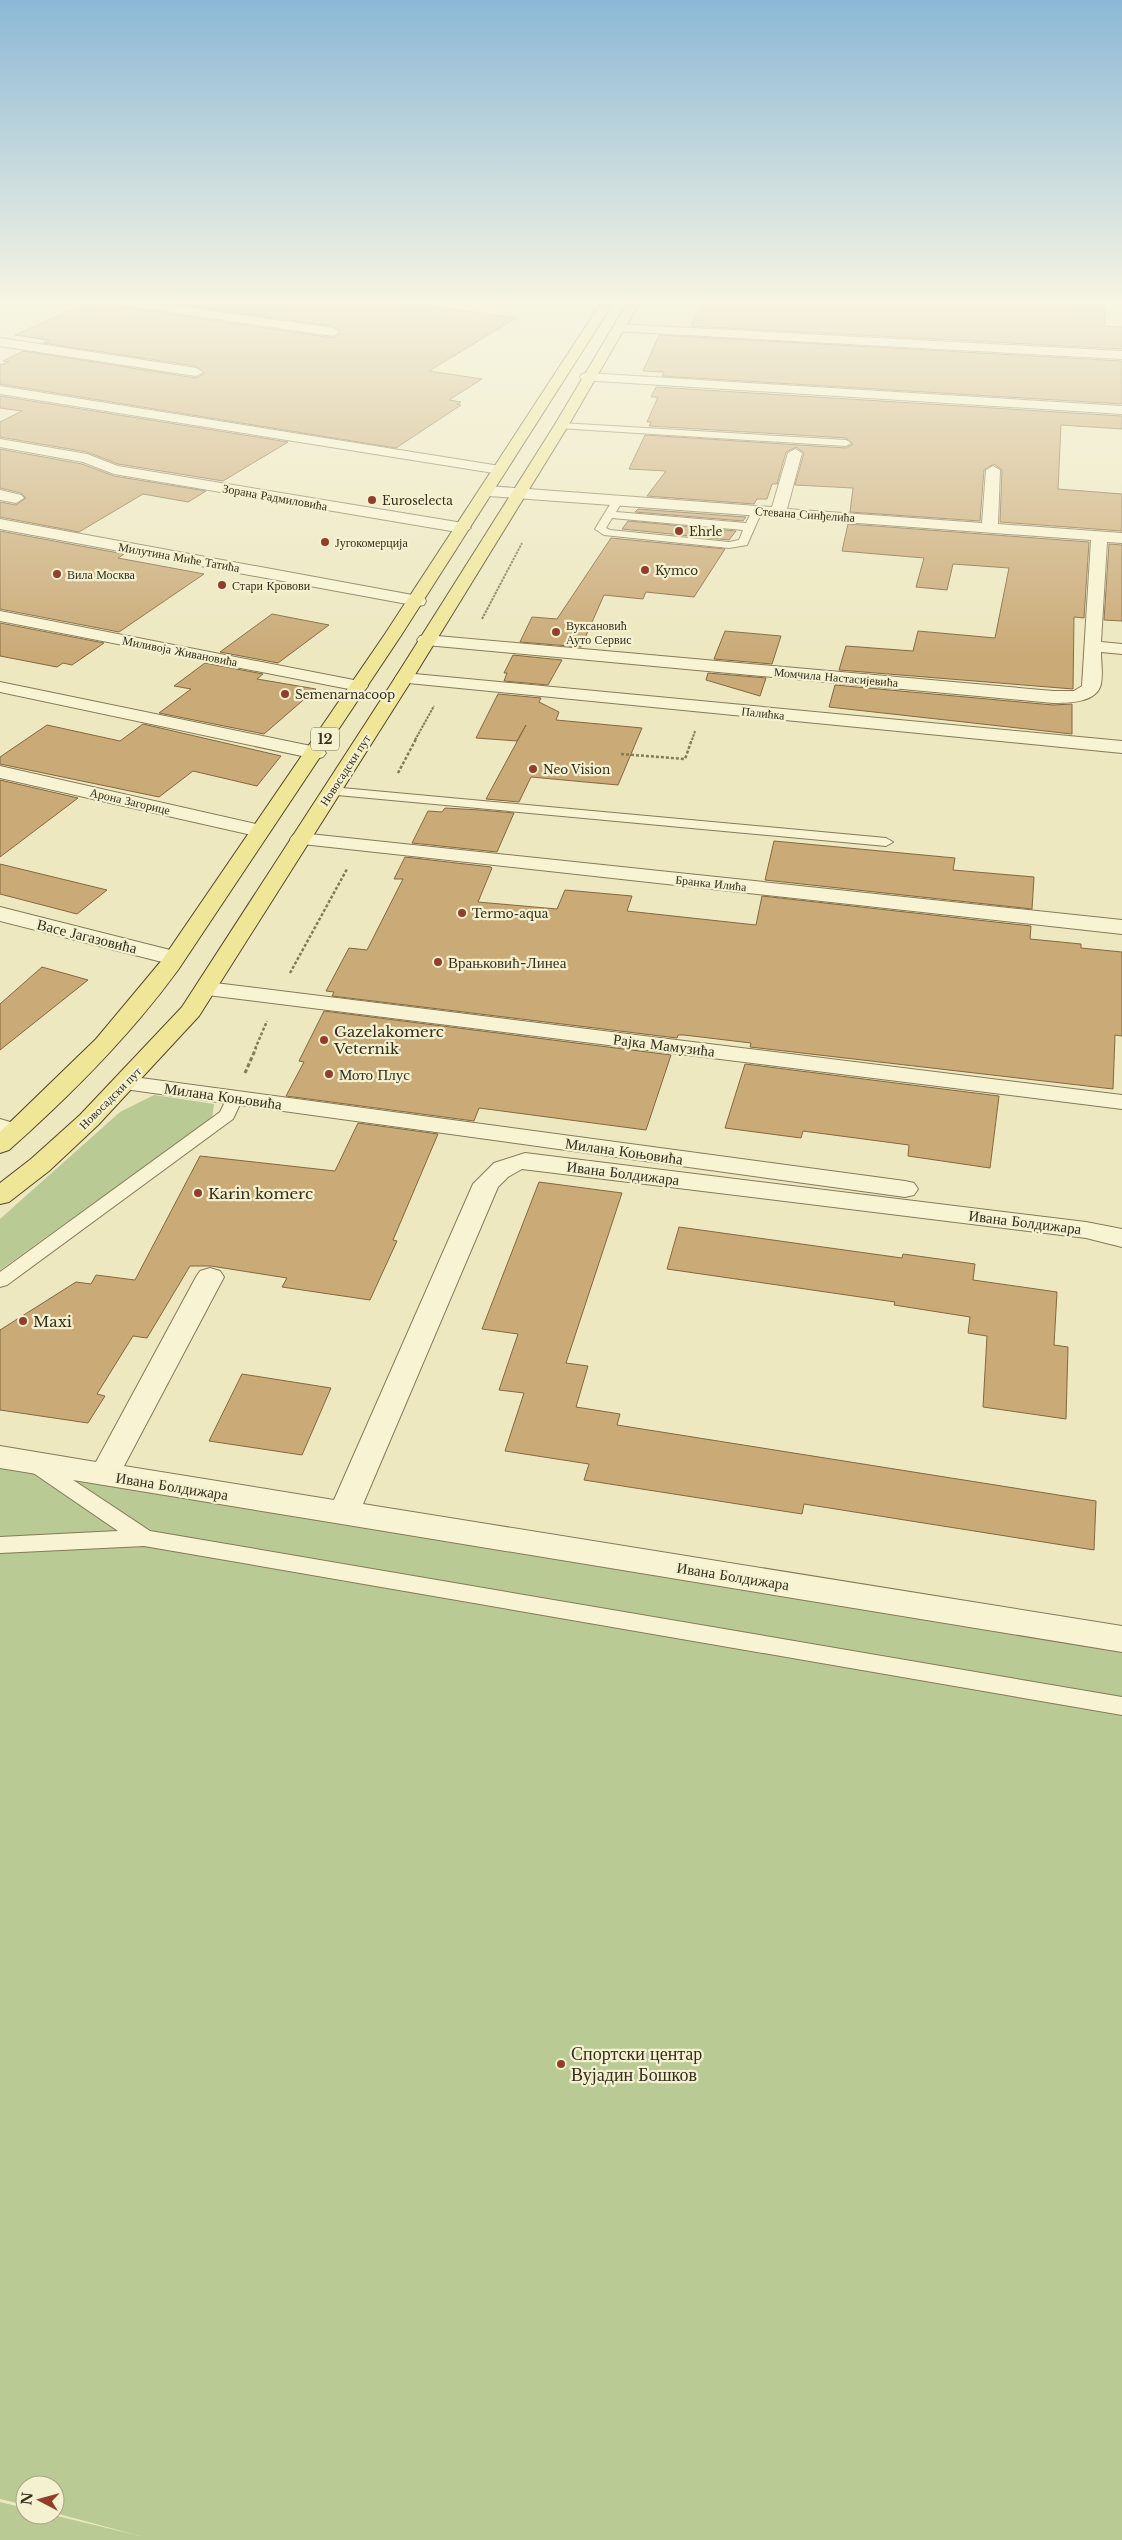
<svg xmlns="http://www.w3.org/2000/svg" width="1122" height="2540" viewBox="0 0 1122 2540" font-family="'Libre Baskerville',serif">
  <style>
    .green { fill: #b9ca95 }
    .building { fill: #caaa77; stroke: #84683f }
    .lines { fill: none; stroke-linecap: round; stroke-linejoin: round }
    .lane-casing { stroke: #857959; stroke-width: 2 }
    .street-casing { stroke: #857959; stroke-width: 2 }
    .primary-casing { stroke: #53462d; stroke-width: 2 }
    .path-far2 { stroke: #857959; stroke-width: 2; stroke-dasharray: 2.5 1; stroke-linecap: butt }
    .path-far1 { stroke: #857959; stroke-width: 2.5; stroke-dasharray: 3 2; stroke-linecap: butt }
    .path { stroke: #857959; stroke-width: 3; stroke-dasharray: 4 2.5; stroke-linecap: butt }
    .lane { fill: #f8f4d3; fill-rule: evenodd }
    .street { fill: #f8f4d3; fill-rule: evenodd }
    .primary { fill: #f0e698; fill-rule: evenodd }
    .poi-dot { fill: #933e2a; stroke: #f4f1d0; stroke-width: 2 }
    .labels { text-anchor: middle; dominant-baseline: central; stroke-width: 4.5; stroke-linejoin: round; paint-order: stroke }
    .far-street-label { font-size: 12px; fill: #352d1d; stroke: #f4f1d0 }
    .far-poi-label { font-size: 12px; fill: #352d1d; stroke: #f4f1d0; text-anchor: start }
    .shield { fill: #f4f1d0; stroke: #6e6853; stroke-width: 1 }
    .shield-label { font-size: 14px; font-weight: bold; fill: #352d1d }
    .street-label { font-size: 15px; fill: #352d1d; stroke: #f4f1d0 }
    .poi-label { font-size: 15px; fill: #352d1d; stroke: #f4f1d0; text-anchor: start }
    .near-poi-label { font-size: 18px; fill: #352d1d; stroke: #f4f1d0; text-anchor: start }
  </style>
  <rect width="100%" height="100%" fill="#ede8c0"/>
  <g class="green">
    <polygon points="154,1095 214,1104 212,1118 0,1270 0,1219 120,1112"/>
    <polygon points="0,1457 1122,1644 1122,2540 0,2540 0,2502 25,2508 25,2515 53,2515 140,2536 55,2513 55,2485 25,2485 25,2505 0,2499"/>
  </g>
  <g class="building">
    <polygon points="93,300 106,300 114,306 333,338 341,333 333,326 148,300 385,300 516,318 429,371 482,379 449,400 461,402 457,404 461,405 396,448 0,384 0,365 9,362 3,361 23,351 196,378 205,373 196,366 43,343 49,340 15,335"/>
    <polygon points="703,300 1000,300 1104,305 1105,326 1122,327 1122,349 691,326"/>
    <polygon points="659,335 1122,361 1122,404 662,376 664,372 643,371"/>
    <polygon points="656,387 1122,416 1122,429 1061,425 1058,489 1122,494 1122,531 1000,522 1002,470 994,464 984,470 980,521 850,512 853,488 795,485 804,453 796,447 786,452 777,484 772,484 767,499 757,499 754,504 647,496 666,471 629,469 645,435 846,448 853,444 846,438 649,426 651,422 647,422 658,397 651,397"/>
    <polygon points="0,396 288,442 223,481 118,464 87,452 0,437 0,422 22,411 0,408"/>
    <polygon points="0,449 82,464 114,476 206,491 188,502 143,494 79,532 0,517 0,502 16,505 26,498 21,493 0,488"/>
    <polygon points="638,509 746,517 743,521 635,512"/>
    <polygon points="628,521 736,531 729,540 622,529"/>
    <polygon points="848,524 1089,542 1084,618 1074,617 1073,689 839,670 846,646 913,651 918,631 995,638 1009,568 953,564 947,590 916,587 924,558 842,551"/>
    <polygon points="0,531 124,554 118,558 204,574 119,632 0,609"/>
    <polygon points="611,538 725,549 694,597 646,592 643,599 604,595 581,647 520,642 532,617 557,619"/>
    <polygon points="1109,544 1122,545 1122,621 1104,620"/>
    <polygon points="272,614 329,625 278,663 220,652"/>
    <polygon points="0,623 104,643 72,665 63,663 57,667 0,656"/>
    <polygon points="725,631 781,636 772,664 714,659"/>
    <polygon points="513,655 562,660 548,685 504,681 507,673 504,673"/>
    <polygon points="205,663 263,674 257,679 316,689 264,734 159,713 191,689 174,686"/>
    <polygon points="708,673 766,678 760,696 706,680"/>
    <polygon points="835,685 1053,705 1072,704 1072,734 829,707"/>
    <polygon points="498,694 541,698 539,702 559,712 556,720 642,728 618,785 531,777 519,802 486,799 526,725 517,741 476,738"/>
    <polygon points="143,724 281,756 257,786 193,771 159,797 0,764 0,757 47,725 120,741"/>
    <polygon points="0,780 78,798 0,857"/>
    <polygon points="445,808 480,810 514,813 497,852 412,843 428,811 442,812"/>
    <polygon points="774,841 955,858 953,870 1034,877 1032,909 765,880"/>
    <polygon points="405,857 491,867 492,868 478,902 557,909 565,890 632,896 627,911 756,925 762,896 1031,926 1030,939 1081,944 1081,948 1122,952 1122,1036 1115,1035 1113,1089 750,1047 751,1043 684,1035 678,1035 677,1038 332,996 334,992 326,991 349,948 367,950 403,879 394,879"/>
    <polygon points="0,864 107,890 77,914 0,894"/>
    <polygon points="42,967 88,980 0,1050 0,1004"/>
    <polygon points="324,1011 671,1055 646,1130 479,1108 474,1121 286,1096 304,1062 299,1061"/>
    <polygon points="745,1064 999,1096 990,1168 908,1156 909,1145 803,1131 801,1138 725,1128"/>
    <polygon points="358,1123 438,1134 393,1240 397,1241 370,1300 282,1287 287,1278 211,1266 190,1266 147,1338 133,1336 97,1394 105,1396 88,1423 0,1410 0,1330 76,1282 91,1284 96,1275 135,1280 200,1156 335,1171"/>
    <polygon points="539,1182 622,1193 566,1363 588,1366 576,1407 620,1414 617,1425 1096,1501 1094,1550 804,1504 802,1514 584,1480 589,1464 505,1451 524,1393 499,1390 518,1334 482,1329"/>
    <polygon points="679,1227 902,1258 903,1254 975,1264 973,1280 1057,1292 1054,1345 1068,1347 1066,1419 983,1407 987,1336 968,1333 970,1317 894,1305 895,1302 667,1269"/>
    <polygon points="242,1374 331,1388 302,1455 209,1441"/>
  </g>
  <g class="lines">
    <g class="lane-casing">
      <g id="lane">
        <polygon points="561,423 846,440 851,443 846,446 558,428 558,424"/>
        <path d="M618,497l5,3 -7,12 130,11 7,-14h8l1,2 -15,34 -18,3 -125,-13 -9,-6 19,-31zM612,518l131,12 -4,10 -10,2 -119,-12 -4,-2z"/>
        <polygon points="331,787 886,838 893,842 886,846 326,794 324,791 326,788"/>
        <polygon points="235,1093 241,1094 243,1098 233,1119 7,1285 0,1287 0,1272 220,1112 229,1094"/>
        <polygon points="33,1456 40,1458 150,1531 1122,1697 1122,1715 144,1546 0,1553 0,1537 118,1531 26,1468 23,1463 26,1458"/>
      </g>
    </g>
    <g class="street-casing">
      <g id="street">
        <polygon points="108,300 137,300 333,328 339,332 333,336 114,304"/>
        <polygon points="618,324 1122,351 1122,359 614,331 612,328"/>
        <polygon points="0,338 196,368 203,372 196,376 0,346"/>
        <polygon points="587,373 1122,406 1122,414 582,380 580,377 582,374"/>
        <polygon points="0,386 500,466 507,470 500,474 0,394"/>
        <polygon points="0,439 87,454 118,466 463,523 471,528 463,533 114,474 83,462 0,447"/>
        <path d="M795,449l7,4 -15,56 195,14 4,-53 7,-4 7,4 -2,54 124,9v10l-15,-1 -6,100 21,2v10l-21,-2c0,10 2,22 0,32 -4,19 -33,19 -48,19l-627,-58 -6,-1 -3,-4 3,-4 6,-1 627,56h21l8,-5 9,-146 -603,-44 -8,-5 8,-5 284,21 16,-54z"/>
        <polygon points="0,490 21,495 24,498 16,503 0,500"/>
        <polygon points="0,519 418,596 424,597 426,601 424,605 418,606 0,529"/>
        <polygon points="0,611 359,681 365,682 368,686 365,690 359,691 0,621"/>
        <polygon points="404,673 1122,741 1122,753 398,682 395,678 398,674"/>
        <polygon points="0,682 316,747 323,749 326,753 323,757 316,759 0,692"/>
        <polygon points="0,766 260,825 267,827 270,831 267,835 260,837 0,778"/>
        <polygon points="300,833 1122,920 1122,934 293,843 290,839 293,835"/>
        <polygon points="0,907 182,953 185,958 182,963 174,965 0,921"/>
        <polygon points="207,982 1122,1095 1122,1109 199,994 195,989 199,984"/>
        <polygon points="126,1076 905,1181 914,1183 918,1189 914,1195 905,1197 117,1088 114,1083 117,1078"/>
        <polygon points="0,1119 24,1126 28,1131 24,1136 15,1139 0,1135"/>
        <polygon points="525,1153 1086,1222 1122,1229 1122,1247 1086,1238 522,1169 508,1177 498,1187 363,1504 1122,1626 1122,1652 0,1468 0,1446 96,1462 196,1277 200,1271 210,1268 220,1271 224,1277 124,1466 334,1500 473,1184 494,1163"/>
      </g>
    </g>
    <g class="primary-casing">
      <g id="primary">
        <path d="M603,300h12l-213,334 -224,336c-49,67 -107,125 -169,180l-9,3v-21l96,-93 66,-79 223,-326z"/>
        <polygon points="629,300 641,300 568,426 413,678 199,1016 98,1125 49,1171 9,1202 0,1204 0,1183 31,1159 80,1115 182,1007 395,678 554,426"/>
      </g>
    </g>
    <g class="path-far2">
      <polyline points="482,619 522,543"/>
      <polyline points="415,740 434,706"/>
      <polyline points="692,740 695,731"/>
    </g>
    <g class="path-far1">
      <polyline points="621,754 685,759 692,739"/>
      <polyline points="398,773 416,739"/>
      <polyline points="290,973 347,869"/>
      <polyline points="255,1049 267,1021"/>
    </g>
    <polyline class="path" points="245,1073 256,1048"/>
    <use href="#lane" class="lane"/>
    <use href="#street" class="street"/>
    <use href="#primary" class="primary"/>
  </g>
  <linearGradient id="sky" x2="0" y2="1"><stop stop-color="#8cb8d6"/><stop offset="0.46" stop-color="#f7f5e3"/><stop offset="1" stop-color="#f7f5e3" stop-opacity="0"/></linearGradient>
  <rect width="1122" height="655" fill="url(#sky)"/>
  <g class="poi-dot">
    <circle cx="372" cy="500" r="5"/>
    <circle cx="679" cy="531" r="5"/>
    <circle cx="325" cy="542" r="5"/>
    <circle cx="645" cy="570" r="5"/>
    <circle cx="57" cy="574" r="5"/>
    <circle cx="222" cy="585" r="5"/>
    <circle cx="556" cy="632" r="5"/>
    <circle cx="285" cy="694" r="5"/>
    <circle cx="533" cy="769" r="5"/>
    <circle cx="462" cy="913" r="5"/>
    <circle cx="438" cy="962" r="5"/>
    <circle cx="324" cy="1040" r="5"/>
    <circle cx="329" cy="1074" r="5"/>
    <circle cx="198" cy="1193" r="5"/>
    <circle cx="23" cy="1321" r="5"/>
    <circle cx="561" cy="2064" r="5"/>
  </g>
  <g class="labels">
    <g class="far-street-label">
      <text transform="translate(275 497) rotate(10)">Зорана Радмиловића</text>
      <text transform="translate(805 514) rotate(4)">Стевана Синђелића</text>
      <text transform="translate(179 557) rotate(10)">Милутина Миће Татића</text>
      <text transform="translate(180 651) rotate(11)">Миливоја Живановића</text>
      <text transform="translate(836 677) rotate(5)">Момчила Настасијевића</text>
      <text transform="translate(763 713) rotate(6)">Палићка</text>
      <text transform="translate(345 770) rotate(-57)">Новосадски пут</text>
      <text transform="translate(130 801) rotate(13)">Арона Загорице</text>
      <text transform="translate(711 883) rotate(6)">Бранка Илића</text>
      <text transform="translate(110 1098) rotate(-45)">Новосадски пут</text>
    </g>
    <g class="far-poi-label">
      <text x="382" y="500">Euroselecta</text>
      <text x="689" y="531">Ehrle</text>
      <text x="335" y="542">Југокомерција</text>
      <text x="655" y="570">Kymco</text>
      <text x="67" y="574">Вила Москва</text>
      <text x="232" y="585">Стари Кровови</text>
      <text x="566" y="625">Вуксановић<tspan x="566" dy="14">Ауто Сервис</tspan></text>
      <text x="295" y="694">Semenarnacoop</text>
      <text x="543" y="769">Neo Vision</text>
      <text x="472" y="913">Termo-aqua</text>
    </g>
    <rect class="shield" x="311" y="727.5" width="28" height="23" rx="4"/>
    <g class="shield-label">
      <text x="325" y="739">12</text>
    </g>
    <g class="street-label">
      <text transform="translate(87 936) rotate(14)">Васе Јагазовића</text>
      <text transform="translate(664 1045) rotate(7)">Рајка Мамузића</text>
      <text transform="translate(223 1096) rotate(8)">Милана Коњовића</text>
      <text transform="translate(624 1151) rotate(8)">Милана Коњовића</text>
      <text transform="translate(623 1173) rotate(7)">Ивана Болдижара</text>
      <text transform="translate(1025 1222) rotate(7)">Ивана Болдижара</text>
      <text transform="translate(172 1486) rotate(9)">Ивана Болдижара</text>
      <text transform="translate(733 1576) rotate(9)">Ивана Болдижара</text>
    </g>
    <g class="poi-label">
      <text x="448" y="962">Врањковић-Линеа</text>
      <text x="334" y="1031">Gazelakomerc<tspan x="334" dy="17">Veternik</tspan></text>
      <text x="339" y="1074">Мото Плус</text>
      <text x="208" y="1193">Karin komerc</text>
      <text x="33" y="1321">Maxi</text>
    </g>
    <g class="near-poi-label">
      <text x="571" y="2054">Спортски центар<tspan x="571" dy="21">Вујадин Бошков</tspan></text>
    </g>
  </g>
  <g transform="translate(40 2500) rotate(276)"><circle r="24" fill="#f4f1d0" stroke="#a8a388"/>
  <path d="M0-4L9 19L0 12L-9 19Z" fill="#933e2a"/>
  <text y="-8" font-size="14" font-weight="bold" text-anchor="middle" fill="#352d1d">N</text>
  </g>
</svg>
